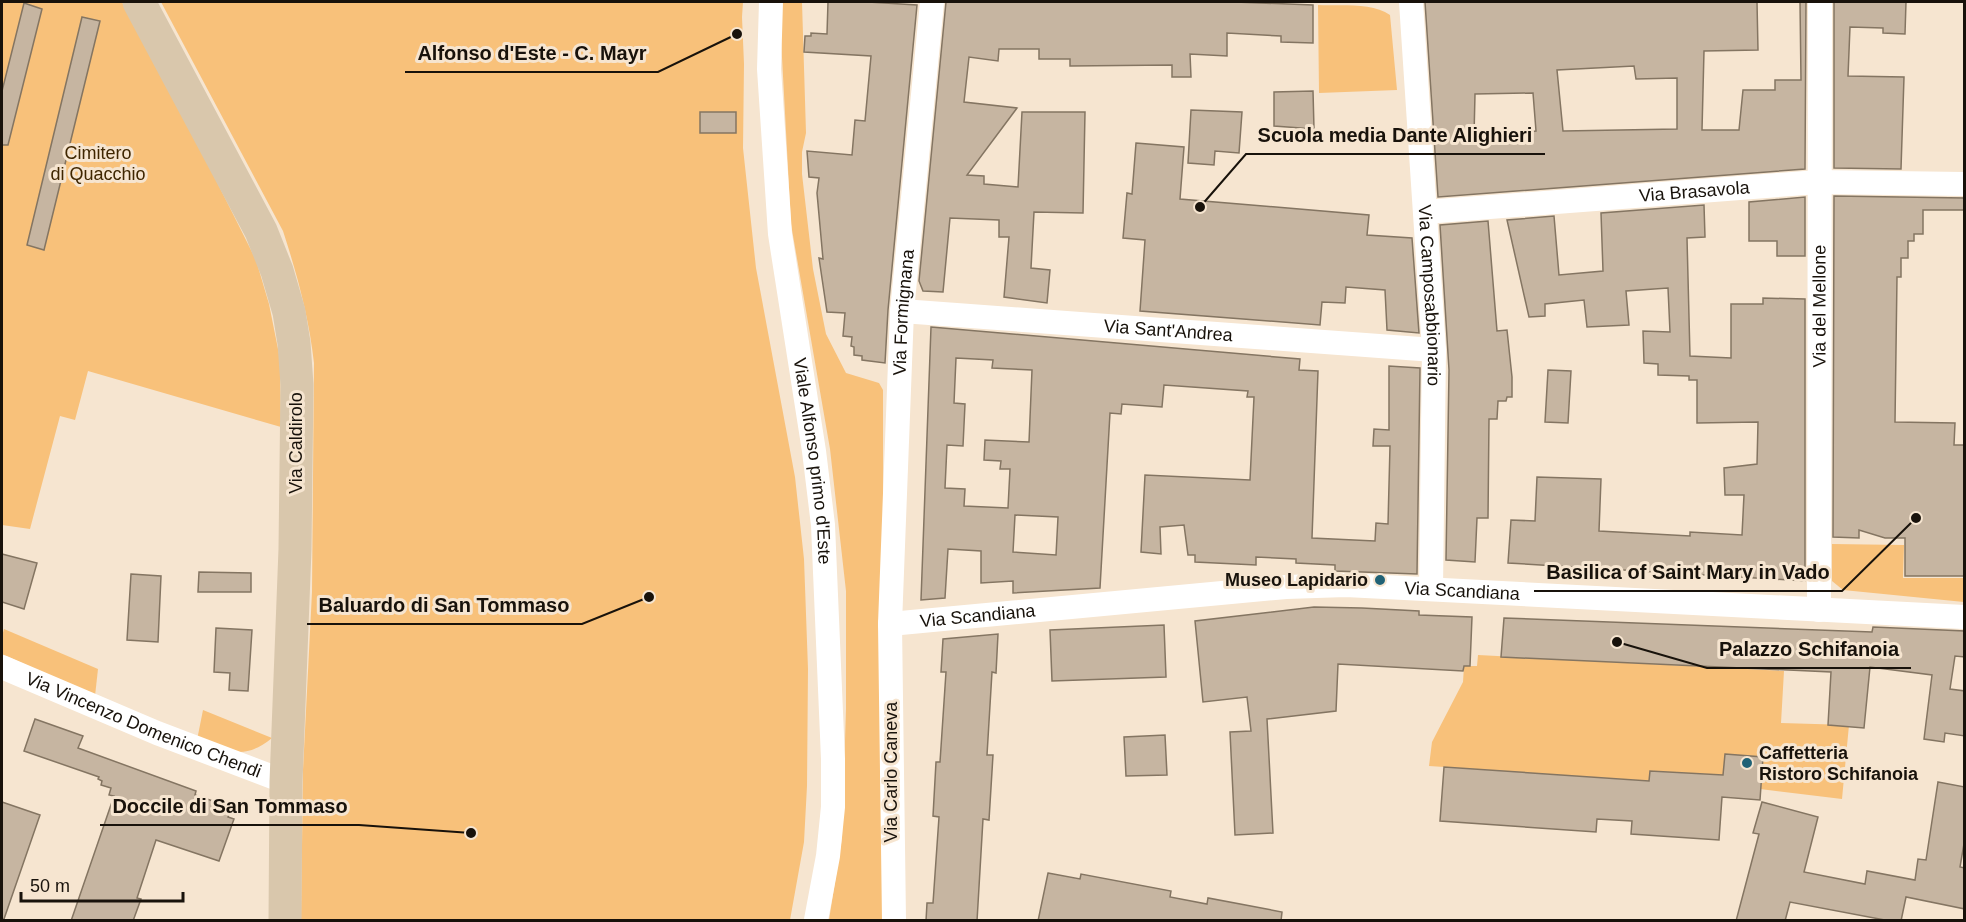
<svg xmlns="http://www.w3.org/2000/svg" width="1966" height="922" viewBox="0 0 1966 922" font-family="Helvetica,sans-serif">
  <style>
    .green { fill: #f8c17a }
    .building { fill: #c6b5a1; stroke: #847562; stroke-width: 1.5; fill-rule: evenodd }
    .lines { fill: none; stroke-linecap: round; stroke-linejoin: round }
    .minor { stroke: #fff; stroke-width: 24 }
    .secondary { stroke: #d9c7ac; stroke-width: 33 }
    .poi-dot { fill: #216276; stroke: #f6e5d0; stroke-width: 2 }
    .labels { text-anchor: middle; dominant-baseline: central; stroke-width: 6; stroke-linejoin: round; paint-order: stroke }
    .park-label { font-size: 18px; fill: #3f2600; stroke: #f6e5d0 }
    .street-label { font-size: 18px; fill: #18120b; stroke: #f6e5d0 }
    .poi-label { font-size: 18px; font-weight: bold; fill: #18120b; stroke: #f6e5d0; text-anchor: end }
    .leader { fill: none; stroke: #18120b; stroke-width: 2 }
    .callout-dot { fill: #18120b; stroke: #f6e5d0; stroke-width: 2 }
    .callout-label { font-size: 20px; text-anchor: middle; font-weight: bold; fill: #18120b; stroke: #f6e5d0; stroke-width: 6; stroke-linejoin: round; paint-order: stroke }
  </style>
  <rect width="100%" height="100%" fill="#f6e5d0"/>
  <g class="green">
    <polygon points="2,2 122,2 191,130 256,260 269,304 280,359 281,427 88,371 75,420 60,416 30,529 2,525"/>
    <path d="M161,2h582l-1,15 2,47 -1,84 13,120 39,209 9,82 4,110 -1,117 -3,56 -14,78h-489l2,-150 9,-178 2,-229c-5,-45 -17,-89 -31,-132z"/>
    <polygon points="779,2 802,2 806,133 802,152 802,174 813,269 826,334 846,373 879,383 883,390 883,670 888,920 829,920 842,838 846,709 846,591 830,449 791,224"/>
    <path d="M1318,5c22,1 54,-3 72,10l7,75 -78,3z"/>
    <polygon points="1832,544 1904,545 1903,578 1964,578 1964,602 1843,590 1832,581"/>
    <polygon points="4,629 98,669 95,696 2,654 2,636"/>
    <polygon points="1478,655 1784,671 1781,723 1849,725 1842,799 1736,786 1650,771 1649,781 1429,766 1432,742 1463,682 1464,666 1477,666"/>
    <path d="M203,710l69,28c-28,23 -44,13 -75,2z"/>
  </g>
  <g class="building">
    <polygon points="828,2 868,2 917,5 888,310 885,363 862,360 862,356 854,355 854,347 851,346 852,337 843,336 845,313 827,312 819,258 823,259 817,193 819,178 809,177 807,151 852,155 855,120 865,121 871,56 804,52 805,36 811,36 811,33 827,34"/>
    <polygon points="946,2 1235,2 1313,5 1313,43 1281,42 1281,36 1227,33 1227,56 1190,54 1191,77 1172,77 1172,65 1070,66 1070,59 1039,59 1039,49 999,49 998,61 969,57 964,102 1017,108 967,175 984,176 984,184 1018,187 1022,112 1085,112 1083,213 1034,212 1031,268 1050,270 1047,303 1004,297 1009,237 999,237 999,220 950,218 943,292 923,291 919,281"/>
    <path d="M1425,2h332l1,48 -54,1 -2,79h37l4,-40h32v-10h26l-1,-78h6l-1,167 -367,28zM1634,66l2,13 41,-1v51l-114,2 -6,-61zM1533,93l3,38 -62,5 1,-42z"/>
    <polygon points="1834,2 1906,2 1905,34 1883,33 1883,28 1850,27 1848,76 1904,77 1901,169 1834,168"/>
    <polygon points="24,3 42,9 8,145 2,145 2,91"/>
    <polygon points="82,17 100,21 44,250 27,245"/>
    <polygon points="1313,91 1314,129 1274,126 1274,92"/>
    <polygon points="1191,110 1242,112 1239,153 1215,151 1214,165 1188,163"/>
    <rect x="700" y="112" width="36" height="21"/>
    <polygon points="1136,143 1184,147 1180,199 1369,215 1367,235 1412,238 1419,333 1387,330 1385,290 1346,287 1345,303 1322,302 1320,325 1140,311 1145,240 1123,238 1127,193 1132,194"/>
    <polygon points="1834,196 1965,198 1965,210 1923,210 1923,234 1914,234 1914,241 1908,241 1908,258 1901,258 1901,277 1897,277 1895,422 1955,423 1954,445 1965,445 1965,576 1905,576 1905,538 1885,538 1859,530 1859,538 1833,537"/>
    <polygon points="1805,197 1805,256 1777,256 1777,241 1749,241 1749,202"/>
    <polygon points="1704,205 1705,237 1687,238 1690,356 1731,358 1731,304 1763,304 1763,298 1805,299 1805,581 1508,563 1511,520 1535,521 1537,477 1601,479 1599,531 1690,536 1690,532 1742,535 1744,495 1725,495 1724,468 1757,464 1758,422 1697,423 1697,380 1689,380 1689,376 1658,375 1658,364 1644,363 1643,331 1670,332 1668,288 1626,291 1629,325 1587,327 1584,300 1545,304 1545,316 1529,317 1507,220 1554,216 1559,275 1603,271 1601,213"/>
    <polygon points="1488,221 1497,331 1507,330 1512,377 1512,397 1507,397 1506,401 1498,401 1497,419 1489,419 1488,518 1477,518 1475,562 1446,560 1449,370 1440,225"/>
    <path d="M931,327l369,32 -1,11 19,1 -6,167 63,3 1,-18 12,1 2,-78h-17l1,-17 15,1v-64l31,2 -3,206 -82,-3v-6l-39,-2v-4l-40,-2v8l-61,-3v-7h-7l-4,-30 -24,2 1,27 -20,-2 4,-77 105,5 4,-83h-7l1,-6 -84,-6 -2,22 -40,-3 -1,10 -11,-1 -10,175 -87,5v-12l-32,2v-32l-33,-2 -3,49 -24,2zM956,358l37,2 -1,8 40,2 -3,72 -44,-2 -1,20 17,1 -1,8h10l-2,39 -44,-2 1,-17 -20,-1 2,-43 16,1 2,-42 -11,-1zM1015,515l43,2 -2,38 -43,-3z"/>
    <polygon points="1548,370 1571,371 1568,423 1545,422"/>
    <polygon points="2,554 37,563 24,609 2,602"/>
    <polygon points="199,572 251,573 251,592 198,592"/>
    <polygon points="131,574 161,576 158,642 127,640"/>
    <polygon points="1314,607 1362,608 1419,611 1419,615 1472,617 1470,666 1464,666 1463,671 1338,664 1336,711 1267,719 1273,833 1235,835 1230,732 1251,731 1247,697 1203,702 1195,621"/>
    <polygon points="1504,618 1872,632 1873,627 1965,631 1965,657 1955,656 1950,689 1965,691 1965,736 1945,733 1944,742 1924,739 1932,675 1870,667 1864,728 1828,725 1831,672 1501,657"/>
    <polygon points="1164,625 1166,677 1052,681 1050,630"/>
    <polygon points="216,628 252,630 248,691 229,690 230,673 214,672"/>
    <polygon points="998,634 996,673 992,672 987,755 993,755 989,820 983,819 977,921 926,921 927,903 933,903 939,817 933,816 936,762 940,762 946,672 941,672 943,639"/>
    <polygon points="35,719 83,736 78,748 196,791 195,795 231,807 228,817 234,819 219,861 156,840 137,898 141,899 133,921 71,921 114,796 109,795 111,788 101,785 102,781 98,779 99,777 24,751"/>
    <polygon points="1165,735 1167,775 1126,776 1124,737"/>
    <polygon points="1725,754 1763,757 1760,800 1722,797 1719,840 1631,834 1632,821 1597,819 1596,832 1440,821 1444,767 1649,781 1650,771 1723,775"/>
    <polygon points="1938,782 1965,787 1965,838 1960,867 1965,868 1965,909 1906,897 1901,921 1890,921 1790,902 1785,921 1736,921 1759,834 1753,833 1762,802 1818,817 1804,872 1865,884 1867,871 1915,880 1918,859 1926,860"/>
    <polygon points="2,802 40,815 4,919 2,919"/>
    <polygon points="1048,873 1080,879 1081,874 1171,891 1170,897 1207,904 1208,898 1282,912 1281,921 1038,921"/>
  </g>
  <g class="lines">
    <g class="minor">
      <path id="s1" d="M771,2l-2,67 11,165 34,217 9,74 10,234v48l-5,49 -12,64"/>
      <path id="s2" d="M1411,2l23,348 -3,238"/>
      <path id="s3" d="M1425,212l393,-30 146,2"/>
      <path id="s4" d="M902,311l532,39"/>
      <path id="s5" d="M1819,610l1,-608"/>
      <path id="s6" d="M890,624l396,-37 60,-2 618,32"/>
      <path id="s7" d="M2,667l155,66 129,49"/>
      <path id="s8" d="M894,920l-4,-296 12,-313 30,-309"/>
    </g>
    <polyline class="secondary" points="139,2 261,231 277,271 289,312 294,343 297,385 295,549 286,782 285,920"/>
  </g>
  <g class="poi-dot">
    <circle cx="1380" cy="580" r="6"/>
    <circle cx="1747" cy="763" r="6"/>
  </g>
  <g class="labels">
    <g class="park-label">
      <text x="98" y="153">Cimitero<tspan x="98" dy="21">di Quacchio</tspan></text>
    </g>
    <g class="street-label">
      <text stroke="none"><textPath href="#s3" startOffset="270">Via Brasavola</textPath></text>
      <text stroke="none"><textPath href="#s2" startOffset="294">Via Camposabbionario</textPath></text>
      <text stroke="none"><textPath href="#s5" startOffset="304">Via del Mellone</textPath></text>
      <text stroke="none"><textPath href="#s8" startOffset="608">Via Formignana</textPath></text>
      <text stroke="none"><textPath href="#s4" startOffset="267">Via Sant'Andrea</textPath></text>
      <text transform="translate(296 443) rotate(-90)">Via Caldirolo</text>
      <text stroke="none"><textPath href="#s1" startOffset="462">Viale Alfonso primo d'Este</textPath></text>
      <text stroke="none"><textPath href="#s6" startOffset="574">Via Scandiana</textPath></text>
      <text stroke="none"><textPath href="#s6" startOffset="88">Via Scandiana</textPath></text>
      <text stroke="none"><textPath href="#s7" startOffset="153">Via Vincenzo Domenico Chendi</textPath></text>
      <text transform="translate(891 772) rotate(-90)">Via Carlo Caneva</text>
    </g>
    <g class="poi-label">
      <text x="1368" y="580">Museo Lapidario</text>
      <text x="1759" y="753" text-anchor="start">Caffetteria<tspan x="1759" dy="21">Ristoro Schifanoia</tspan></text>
    </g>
  </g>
  <path class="leader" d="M737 34L658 72H405M1200 207L1246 154H1545M1916 518L1842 591H1534M649 597L582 624H307M1617 642L1707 668H1911M471 833L359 825H100"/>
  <g class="callout-dot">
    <circle cx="737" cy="34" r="6"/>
    <circle cx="1200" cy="207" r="6"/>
    <circle cx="1916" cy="518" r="6"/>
    <circle cx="649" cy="597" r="6"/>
    <circle cx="1617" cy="642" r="6"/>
    <circle cx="471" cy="833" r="6"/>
  </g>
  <g class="callout-label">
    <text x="532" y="60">Alfonso d'Este - C. Mayr</text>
    <text x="1395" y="142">Scuola media Dante Alighieri</text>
    <text x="1688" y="579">Basilica of Saint Mary in Vado</text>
    <text x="444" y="612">Baluardo di San Tommaso</text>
    <text x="1809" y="656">Palazzo Schifanoia</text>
    <text x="230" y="813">Doccile di San Tommaso</text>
  </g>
  <rect width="1966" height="922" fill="none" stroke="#18120b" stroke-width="6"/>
  <path d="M21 892v9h162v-9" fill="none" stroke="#18120b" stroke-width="3"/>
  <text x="30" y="892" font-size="18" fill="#18120b" stroke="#f6e5d0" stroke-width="4.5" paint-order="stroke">50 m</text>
</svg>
